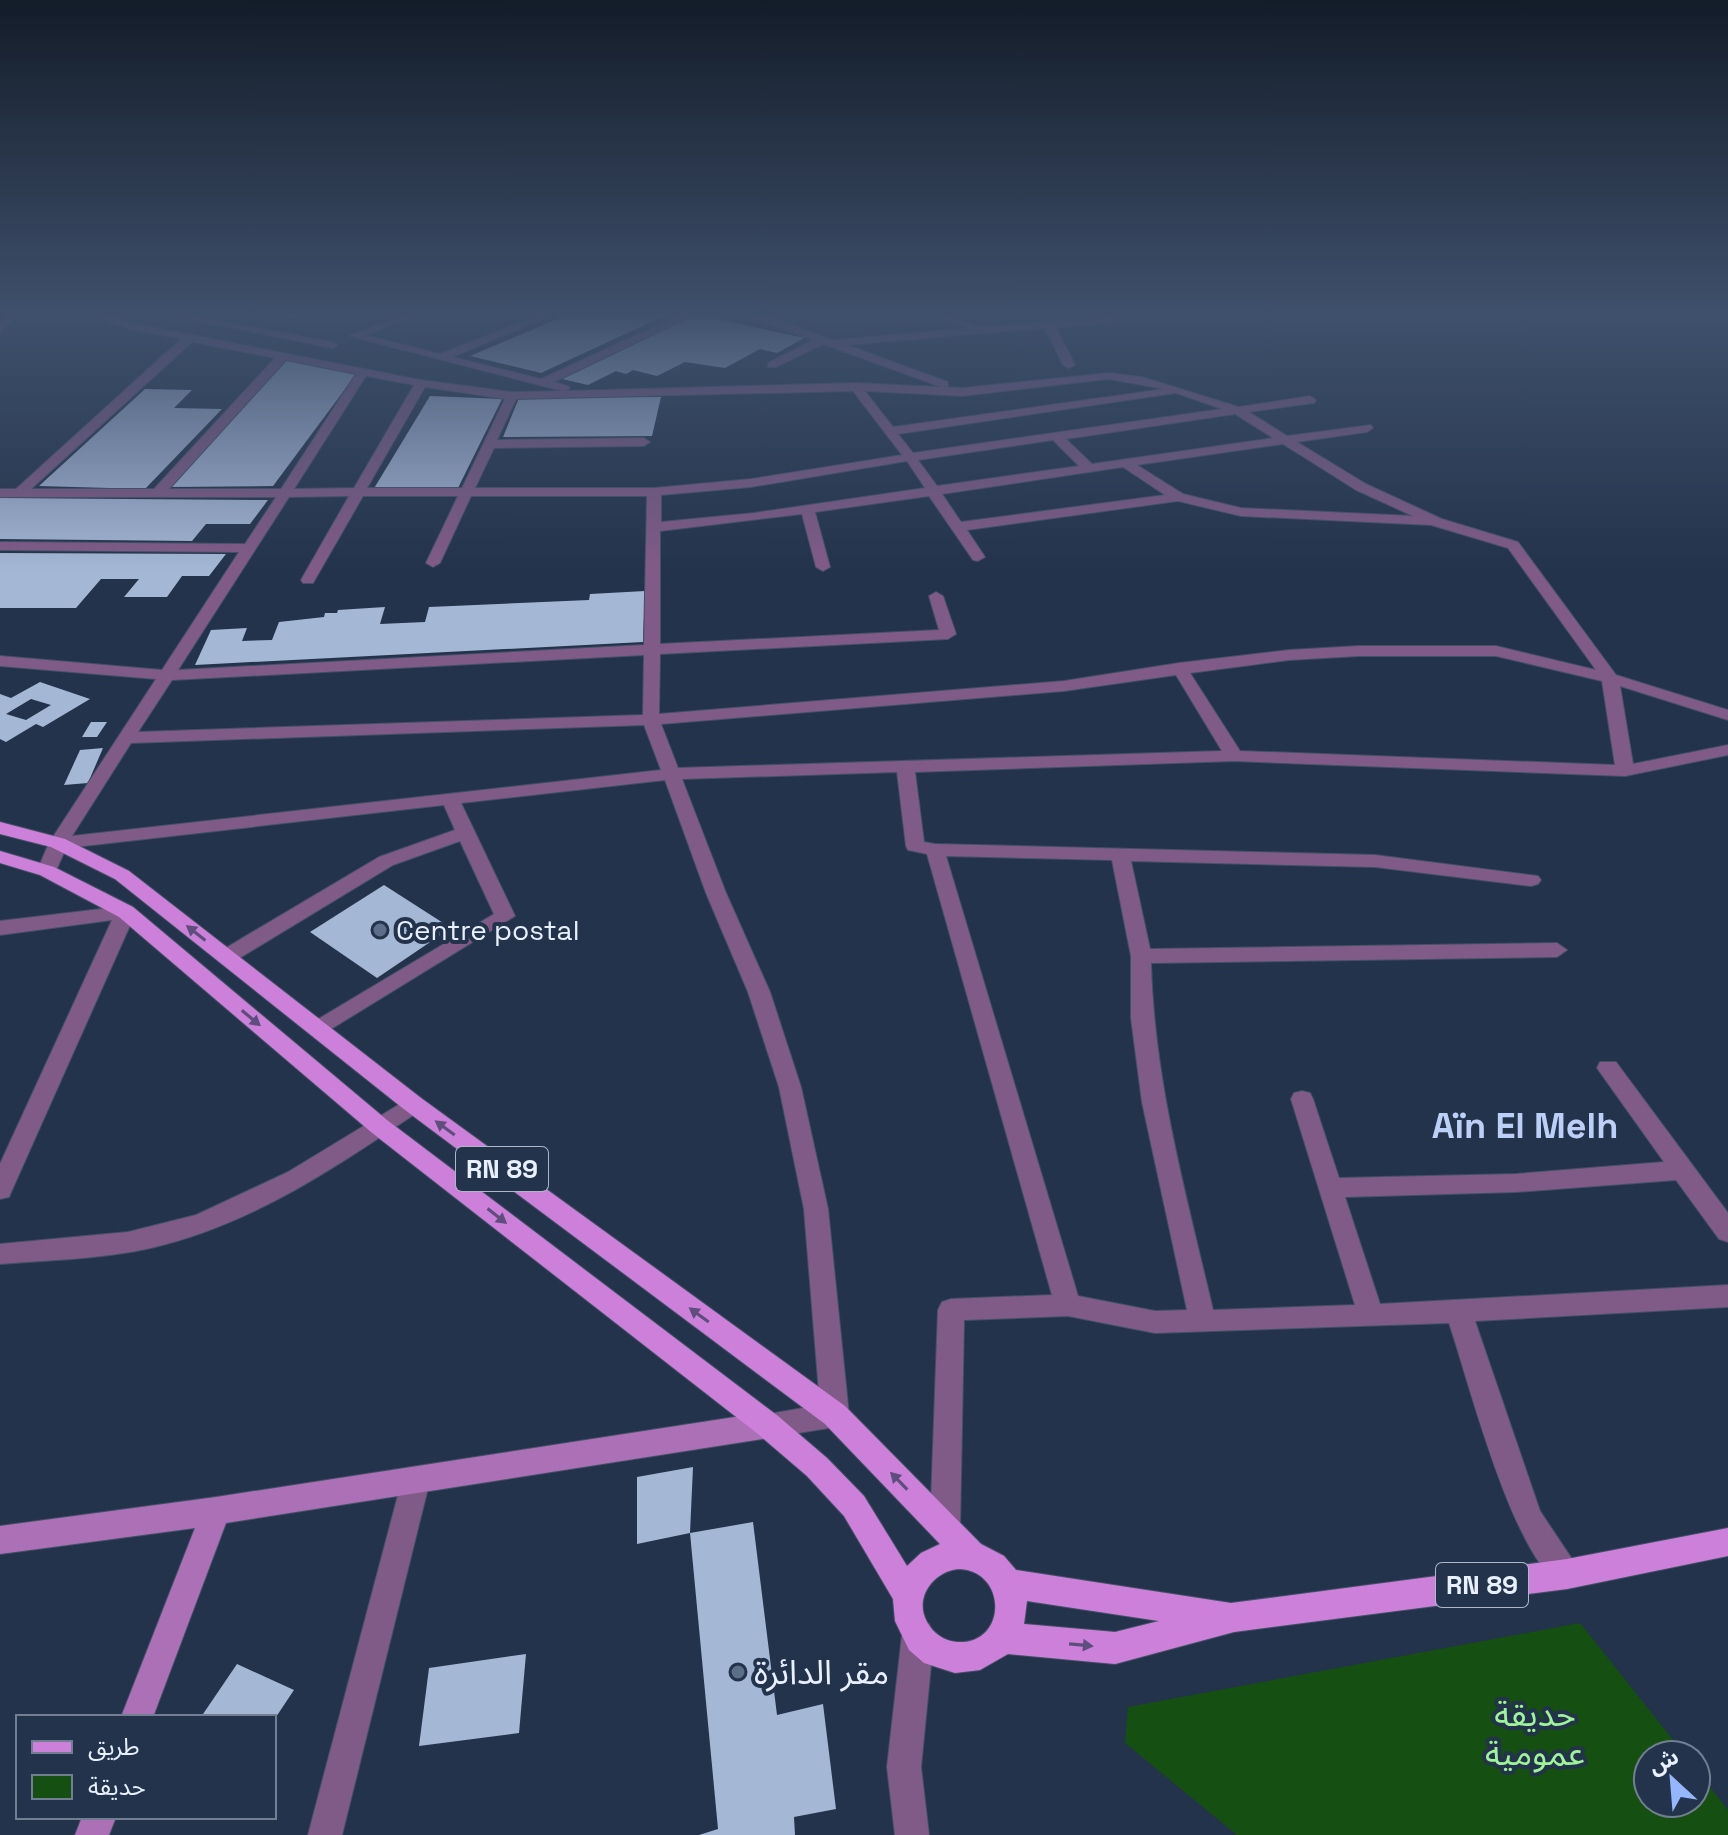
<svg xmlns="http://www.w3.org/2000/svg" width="1728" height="1835" viewBox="0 0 1728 1835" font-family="'Space Grotesk','Noto Sans Arabic',sans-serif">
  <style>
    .green { fill: #164f12 }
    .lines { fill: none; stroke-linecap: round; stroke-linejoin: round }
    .stream { stroke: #0b1920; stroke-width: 5 }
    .building { fill: #a4b7d5; fill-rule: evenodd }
    .street-casing { stroke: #435167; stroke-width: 2 }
    .secondary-casing { stroke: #435167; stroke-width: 2 }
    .primary-casing { stroke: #435167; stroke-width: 2 }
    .street { fill: #815b87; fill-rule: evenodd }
    .secondary { fill: #ac70b6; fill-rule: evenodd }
    .primary { fill: #cd80da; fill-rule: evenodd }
    .oneway { fill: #5e4e7d }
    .service-dot { fill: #5c6f8a; stroke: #23334b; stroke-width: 3 }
    .labels { text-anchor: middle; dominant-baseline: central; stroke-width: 8; stroke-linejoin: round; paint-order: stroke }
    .shield { fill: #23334b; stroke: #adb7c8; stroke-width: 2 }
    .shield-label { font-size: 26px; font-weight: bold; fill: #e8f0fd }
    .poi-label { font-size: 28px; fill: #e8f0fd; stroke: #23334b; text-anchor: start }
    .near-poi-label { font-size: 34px; fill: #e8f0fd; stroke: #23334b; text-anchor: start }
    .near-park-label { font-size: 34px; fill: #a0f498; stroke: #23334b }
    .district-label { font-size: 36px; font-weight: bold; fill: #bccff7; stroke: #23334b }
  </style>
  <rect width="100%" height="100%" fill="#23334b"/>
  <polygon class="green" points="1580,1623 1685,1755 1648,1755 1648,1803 1696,1803 1696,1769 1728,1810 1728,1835 1237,1835 1125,1743 1128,1707"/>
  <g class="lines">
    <polyline class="stream" points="1708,314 1728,317"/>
  </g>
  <g class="building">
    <polygon points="569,314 668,314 541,373 470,356"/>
    <polygon points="697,314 722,317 717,319 804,338 777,353 760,349 725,368 685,362 657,376 633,370 626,374 616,371 588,385 562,379"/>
    <polygon points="287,360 357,373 273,486 171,487"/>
    <polygon points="145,389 192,390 174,408 222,409 145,489 39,486"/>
    <polygon points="430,396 502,399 457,490 373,490"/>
    <polygon points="661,397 652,436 503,437 519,398"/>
    <polygon points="0,498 268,500 250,524 206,524 192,541 0,539"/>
    <polygon points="0,553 226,554 209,576 182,576 167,597 124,597 139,579 101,579 76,608 0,608"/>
    <polygon points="645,591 643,642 195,665 211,630 247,628 242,641 272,640 279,622 324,617 325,613 337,613 338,610 385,607 380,624 425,622 429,607 589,600 590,594"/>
    <path d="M40,682l50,17 -47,28 -7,-3 -30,18 -6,-3v-45l11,4zM31,699l20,6 -25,15 -20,-6z"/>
    <polygon points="91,722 107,722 97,737 82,737"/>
    <polygon points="103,748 88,783 64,785 80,750"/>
    <polygon points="384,885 451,928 377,978 310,932"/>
    <polygon points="693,1467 690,1533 753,1522 777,1715 823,1704 836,1809 794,1817 795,1835 699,1835 718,1829 690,1533 637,1544 637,1477"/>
    <polygon points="526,1654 519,1733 419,1746 429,1668"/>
    <polygon points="237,1664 294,1690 276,1717 201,1717"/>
  </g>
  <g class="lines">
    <g class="street-casing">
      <g id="street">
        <polygon points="7,314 17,314 0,333 0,323"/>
        <path d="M89,314h15l32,10 285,56 91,12 50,-1 -213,-55 58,-22h15l-57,21 75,19 102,-40h14l-104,43 89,22 141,-65h13l-141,68 14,4 2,2 -4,3 290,-8 107,5 146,-15 33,4 97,30 71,-11 6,4 -2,3 -65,9 38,24 84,-11 2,3 -6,4 -70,10 69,42 76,35 76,23 98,133 112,35v10l-108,-34 13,78 95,-19v10l-103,21 -391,-15 -319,11 9,70 11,2 440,11 163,21 3,4 -3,4 -7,2 -156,-19 -244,-6 19,88 407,-6 10,7 -10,7 -406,6c3,118 35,231 62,347l142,-5 -64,-206 3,-6 8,-2 8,2 3,6 26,79 177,-4 148,-12 -67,-94 3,-6h16l112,151v29l-9,-3 -43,-59 -160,12 -171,5 35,107 348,-19v22l-253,14 65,190 42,63 -4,10 -11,5c-52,-21 -99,-211 -118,-266l-294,10 -87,-17 -104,4 -4,209 -5,10 -10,4 -10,-4 -5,-10 8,-219 4,-8 9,-3 101,-4 -125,-441 -19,-4 -2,-4 -9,-74 -215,7 44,114 44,99 31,95 27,122 21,206 -4,9 -10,3 -67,11 -10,-4 -4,-9 4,-9 62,-11 -16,-196 -25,-122 -31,-95 -42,-99 -41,-113 -204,23 54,113 -197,121 -8,-3 -3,-5 3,-5 184,-110 -34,-73 -67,24 -160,97h-14l-3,-5 3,-5 160,-95 76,-27 -11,-25 -378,43 -12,27h-14l-3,-4 12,-28 107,-164 -156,-13v-10l162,14 77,-118 -239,-2v-8l245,2 31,-47h-276v-8h16l165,-150 -51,-10zM192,342l83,16 -121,131h-123zM286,360l70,14 -75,115h-112zM366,376l48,9 -60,103 -60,1zM1109,379l55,10 -271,38 -28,-36 98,5zM425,387l80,12 -43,89h-95zM853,391l49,64 -151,24 -97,9h-179l19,-40 150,-2 6,-4 -6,-4 -147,2 19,-41zM1176,393l46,16 -309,44 -15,-19zM1235,414l38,24 -181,26 -26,-25zM1053,440l26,26 -142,20 -19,-26zM1283,444l73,46 57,26 -172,-8 -58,-14 -46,-29zM907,461l18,27 -171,25 -93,9v-27l90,-8zM1123,467l42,28 -204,27 -19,-28zM349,496l-48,84 2,3h10l50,-87h95l-32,67 7,4 7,-4 31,-67h176l-3,149 -466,25 111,-173zM929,496l44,64 5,1 7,-4 -18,-27 211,-29 63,15 190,9 77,23 88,122 -100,-24h-137l-70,4 -110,13 -115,18 -405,33 1,-60 288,-15 8,-5 -13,-38 -7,-4 -7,4 10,34 -279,14v-113l142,-17 14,53 7,4 7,-4 -15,-55zM644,655l-1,60 -505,17 34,-52zM1359,656h137l106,25 13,84 -375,-14 -50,-78 99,-13zM1176,675l46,76 -544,17 -17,-44 403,-33zM644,725l17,45 -589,66 59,-93zM946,856l166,4 19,96v62l11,84 45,208 -32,1 -77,-15z"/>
        <polygon points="183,314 332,342 338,345 332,348 167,315"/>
        <polygon points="300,314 291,318 286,315 287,314"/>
        <polygon points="727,314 767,317 768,314 778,314 777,319 832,340 968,328 929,314 944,314 980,327 1109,317 1114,320 1109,323 1056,328 1075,365 1069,368 1063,365 1045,328 847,345 948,382 948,386 944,388 823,344 776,367 768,367 768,363 813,340 769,324"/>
        <polygon points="126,906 136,912 12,1190 9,1197 0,1199 0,1164 112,920 0,935 0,921"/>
        <path d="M413,1096l8,2 3,6 -3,6c-84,56 -169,115 -270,138 -49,11 -101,12 -151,16v-20l128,-12 68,-17 92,-43z"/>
        <polygon points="416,1467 426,1471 430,1480 342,1835 308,1835 402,1480 406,1471"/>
        <polygon points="918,1619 929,1624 934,1635 921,1767 929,1835 895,1835 887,1767 902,1635 907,1624"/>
      </g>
    </g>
    <g class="secondary-casing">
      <g id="secondary">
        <polygon points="768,1412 778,1416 782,1425 778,1434 768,1438 226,1523 153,1717 121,1717 195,1528 0,1554 0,1526 216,1497"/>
        <polygon points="82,1817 116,1817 109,1835 75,1835"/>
      </g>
    </g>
    <g class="primary-casing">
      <path id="primary" d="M0,822l65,17 64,32 292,227 424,308 136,138 23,12 12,14 215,33 336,-44 161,-31v28l-161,33 -333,43 -119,32 -107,-10 -28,16 -25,3 -31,-10 -15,-13 -14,-29 -2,-22 -49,-83 -37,-40 -49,-42 -387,-302 -252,-215 -79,-42 -40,-12v-12l54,16 79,40 254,213 391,296 49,42 37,38 43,70 14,-13 19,-9 -115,-120 -420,-314 -290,-231 -64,-32 -51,-13zM960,1569c48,3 47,76 -3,73 -13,-1 -24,-9 -30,-20 -14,-25 8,-52 33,-53zM1027,1601l132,20 -44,11 -91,-8z"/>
    </g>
    <use href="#street" class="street"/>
    <use href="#secondary" class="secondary"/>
    <use href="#primary" class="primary"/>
  </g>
  <defs><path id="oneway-solid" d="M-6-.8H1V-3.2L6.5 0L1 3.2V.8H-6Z" transform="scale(2)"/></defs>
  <g class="oneway">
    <use href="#oneway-solid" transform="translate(196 933) rotate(-142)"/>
    <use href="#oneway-solid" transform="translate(251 1018) rotate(40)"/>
    <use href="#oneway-solid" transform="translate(445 1128) rotate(-144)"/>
    <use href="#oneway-solid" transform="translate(497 1216) rotate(38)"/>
    <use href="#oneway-solid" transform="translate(699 1315) rotate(-144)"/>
    <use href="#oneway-solid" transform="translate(899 1481) rotate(-134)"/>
    <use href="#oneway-solid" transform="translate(1081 1645) rotate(5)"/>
  </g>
  <linearGradient id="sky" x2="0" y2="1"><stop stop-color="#131c29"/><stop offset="0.55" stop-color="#3f506c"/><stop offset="1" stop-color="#3f506c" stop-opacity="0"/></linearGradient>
  <rect width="1728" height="571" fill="url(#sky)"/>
  <g class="service-dot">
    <circle cx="380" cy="930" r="8"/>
    <circle cx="738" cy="1672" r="8"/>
  </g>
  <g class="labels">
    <g class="shield">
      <rect x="456" y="1147" width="92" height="44" rx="6"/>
      <rect x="1436" y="1563" width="92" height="44" rx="6"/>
    </g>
    <g class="shield-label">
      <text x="502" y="1169">RN 89</text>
      <text x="1482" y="1585">RN 89</text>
    </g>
    <g class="poi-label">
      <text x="396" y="930">Centre postal</text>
    </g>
    <g class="near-poi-label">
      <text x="754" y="1672">مقر الدائرة</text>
    </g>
    <g class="near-park-label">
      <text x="1535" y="1714">حديقة<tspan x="1535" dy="39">عمومية</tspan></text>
    </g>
    <g class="district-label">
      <text x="1525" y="1126">Aïn El Melh</text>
    </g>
  </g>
  <rect x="16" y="1715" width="260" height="104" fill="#23334b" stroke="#727f92" stroke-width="2"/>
  <rect x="32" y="1741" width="40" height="12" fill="#cd80da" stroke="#727f92" stroke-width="2"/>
  <text x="88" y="1755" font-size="24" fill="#e8f0fd">طريق</text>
  <rect x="32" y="1775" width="40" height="24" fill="#164f12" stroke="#727f92" stroke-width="2"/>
  <text x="88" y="1795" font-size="24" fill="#e8f0fd">حديقة</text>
  <g transform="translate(1672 1779) rotate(334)"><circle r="38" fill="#23334b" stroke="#727f92" stroke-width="2"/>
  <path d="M0-6L14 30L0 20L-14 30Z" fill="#95b6fd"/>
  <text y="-12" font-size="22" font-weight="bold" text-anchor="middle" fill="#e8f0fd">ش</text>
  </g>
</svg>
